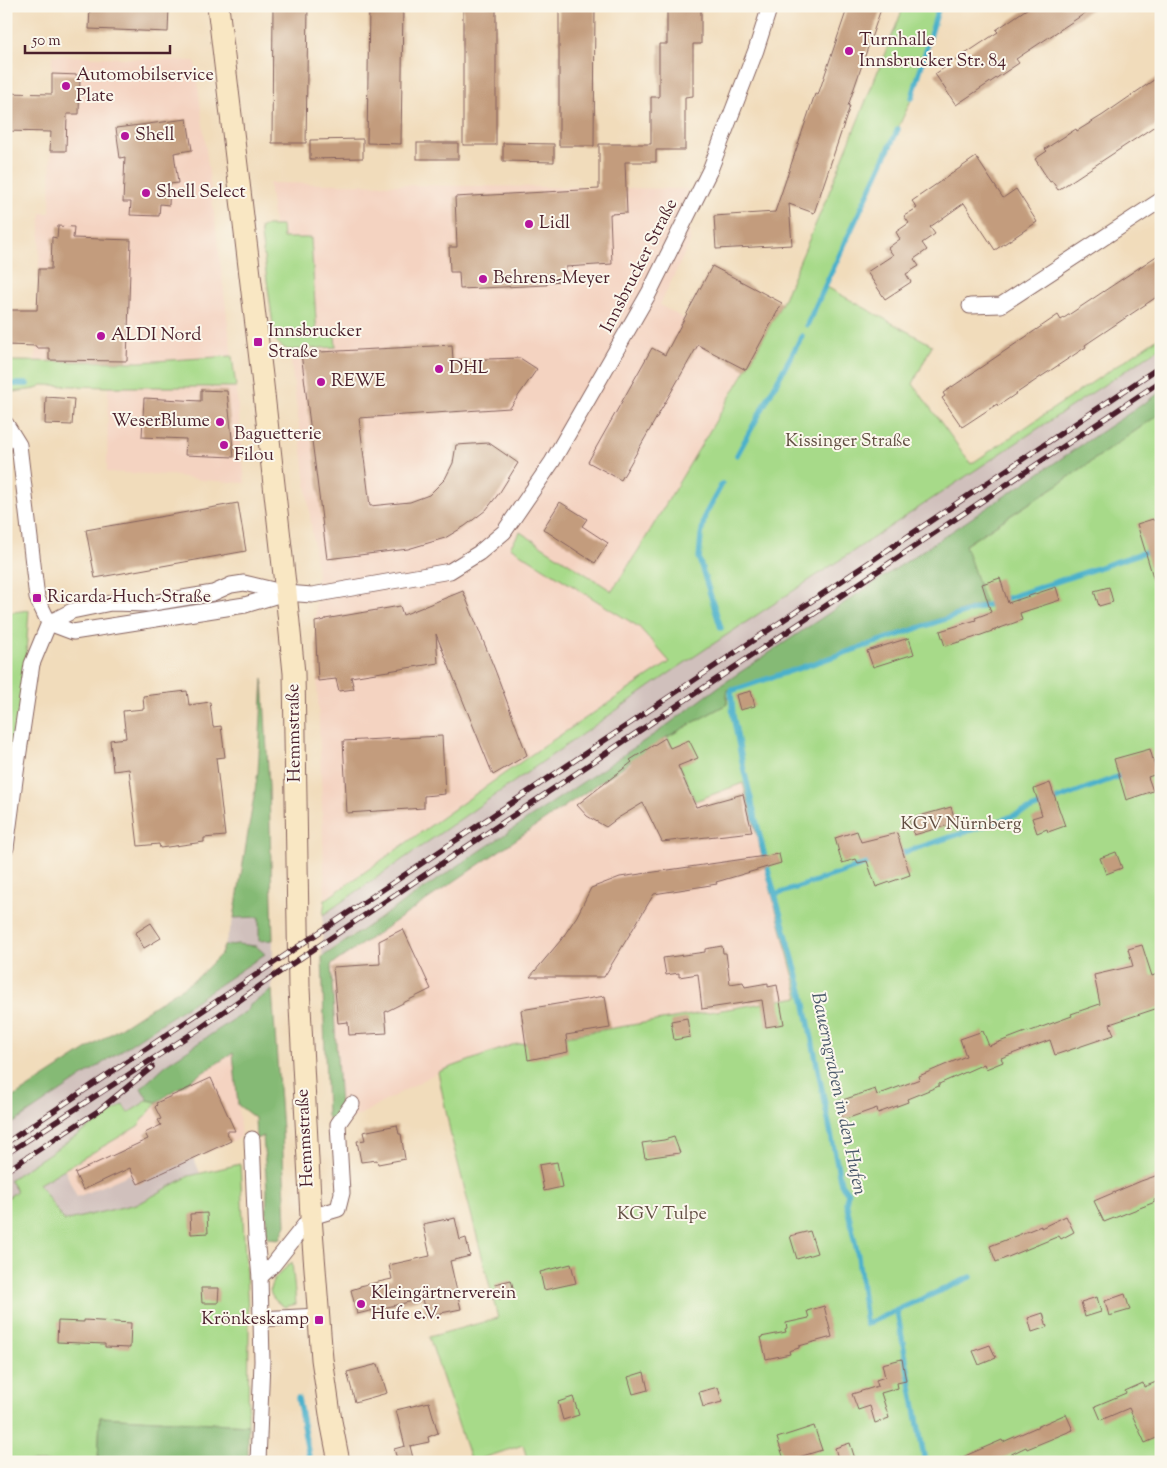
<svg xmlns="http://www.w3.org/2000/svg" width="1167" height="1468" viewBox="0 0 1167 1468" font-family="'Sorts Mill Goudy',serif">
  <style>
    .built { fill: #f4d3c1 }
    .industrial { fill: #d0c0bc }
    .green { fill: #a7da89; stroke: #787c5a }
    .forest { fill: #85ba75; stroke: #686c50 }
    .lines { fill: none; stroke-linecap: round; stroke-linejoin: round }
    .stream { stroke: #4cb1cb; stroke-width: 5.5 }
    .building { fill: #c39c7d }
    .street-casing { stroke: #84615d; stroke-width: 17 }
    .secondary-casing { stroke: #84615d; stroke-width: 23 }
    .street { stroke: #fff; stroke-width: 15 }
    .secondary { stroke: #f9e7c3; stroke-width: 21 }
    .rail-casing { stroke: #4a1f2b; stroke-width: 5.5 }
    .rail { stroke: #fbf7ec; stroke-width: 4; stroke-dasharray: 11; stroke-linecap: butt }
    .poi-dot { fill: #b5179e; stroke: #fbf7ec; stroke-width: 2 }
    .labels { text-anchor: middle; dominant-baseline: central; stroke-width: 4; stroke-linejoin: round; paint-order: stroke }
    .poi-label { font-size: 18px; fill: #4a1f2b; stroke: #fbf7ec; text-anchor: start }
    .street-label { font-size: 18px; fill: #4a1f2b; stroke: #fbf7ec }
    .park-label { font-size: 18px; fill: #614e42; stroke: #fbf7ec }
    .water-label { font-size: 19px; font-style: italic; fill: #4b596b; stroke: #fbf7ec }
  </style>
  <rect width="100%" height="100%" fill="#fbf7ec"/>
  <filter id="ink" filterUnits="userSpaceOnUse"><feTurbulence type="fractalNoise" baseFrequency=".02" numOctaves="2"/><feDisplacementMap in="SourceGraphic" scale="10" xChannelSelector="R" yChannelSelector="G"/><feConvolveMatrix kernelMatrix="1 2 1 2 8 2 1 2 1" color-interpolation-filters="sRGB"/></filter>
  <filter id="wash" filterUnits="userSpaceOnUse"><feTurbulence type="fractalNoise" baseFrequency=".0096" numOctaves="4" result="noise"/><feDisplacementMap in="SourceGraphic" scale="20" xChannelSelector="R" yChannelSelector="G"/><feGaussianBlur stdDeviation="1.12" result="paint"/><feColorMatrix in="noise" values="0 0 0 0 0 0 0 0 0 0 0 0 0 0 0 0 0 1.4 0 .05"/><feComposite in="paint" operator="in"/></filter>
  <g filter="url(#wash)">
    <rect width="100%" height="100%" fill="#f1dcbb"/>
    <g class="built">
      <polygon points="52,55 195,61 232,356 140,362 35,361 41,213 50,213"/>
      <polygon points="269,183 687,189 690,242 660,305 752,358 639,549 612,591 520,532 510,547 639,627 670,662 535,752 325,900 320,750 315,631 317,573"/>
      <polygon points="108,387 236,387 245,483 203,480 171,475 107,472"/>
      <polygon points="667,737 695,801 743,783 800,997 512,1045 438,1072 332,1130 330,965"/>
      <polygon points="233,1053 241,1137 135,1185 130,1174 77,1197 64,1168 138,1126 157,1102"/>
    </g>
    <g class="industrial">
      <polygon points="1161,347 1161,392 721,685 662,729 322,956 323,915 674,670"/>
      <polygon points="259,917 259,941 273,940 272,990 250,1005 248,1010 168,1063 141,1088 148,1100 128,1113 123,1105 39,1183 64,1168 77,1197 130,1174 136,1185 194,1158 200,1173 189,1176 64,1245 6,1273 6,1128 264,954 237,944 224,946 234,918"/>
    </g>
    <g class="green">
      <polygon points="904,6 939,6 912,98 825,286 932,345 913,384 971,464 1161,336 1161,347 674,670 323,915 325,900 535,752 670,662 639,627 510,547 520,532 612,591 639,549 746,370 782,303 828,195"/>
      <polygon points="264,226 282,226 283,238 311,238 317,337 335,336 336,347 289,350 282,347 275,340 260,228"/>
      <polygon points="232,356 236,387 108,387 42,385 36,389 6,393 6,361 140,362"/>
      <polygon points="1161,413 1161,1462 528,1462 523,1445 471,1462 429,1337 498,1318 451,1136 438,1072 512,1045 799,997 743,783 695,801 667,737 727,704 727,690 750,684 985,604 964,546 1059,484"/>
      <polygon points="29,610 24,681 10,773 6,774 6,613"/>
      <polygon points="148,1100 157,1102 138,1126 39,1184 64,1221 140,1203 189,1176 240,1164 249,1329 248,1425 100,1417 98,1462 6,1462 6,1199 17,1191 9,1180 123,1105 128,1113"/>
      <path d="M292,1262l4,42 -11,3c-29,-16 -9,-30 7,-45z"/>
    </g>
    <g class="forest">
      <polygon points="1161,392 1161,413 1059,484 965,545 985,603 750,684 727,690 727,704 667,737 331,965 340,1106 332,1123 327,1116 322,957 662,729 721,685"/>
      <polygon points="263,678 269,787 273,940 259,941 259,917 234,918 258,772"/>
      <polygon points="237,944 256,946 265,954 6,1128 6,1102 197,978 221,954 224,946"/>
      <polygon points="272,990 282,1129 286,1225 280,1239 268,1238 266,1229 267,1189 263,1136 256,1139 255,1118 238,1105 233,1053 157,1102 148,1100 141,1088 168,1063 248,1010 250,1005"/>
      <polygon points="100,1417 248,1425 248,1462 98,1462"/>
    </g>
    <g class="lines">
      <g class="stream">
        <polyline points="912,98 939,6"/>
        <polyline points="807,325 898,129"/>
        <polyline points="6,384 27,384"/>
        <polyline points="737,455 802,336"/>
        <polyline points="721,628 699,559 701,536 705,515 722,484"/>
        <polyline points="731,690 733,715 743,766 768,870 803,995 841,1184 848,1193 846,1202 858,1256 866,1324 971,1277"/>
        <polyline points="731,691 1151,550"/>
        <polyline points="1148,766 1161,761"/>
        <polyline points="896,855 1002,820 1125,774"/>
        <polyline points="775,895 875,861"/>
        <polyline points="897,1311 925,1462"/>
        <polyline points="298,1398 310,1462"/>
      </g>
    </g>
    <g id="blocks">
      <g class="building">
        <polygon points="90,6 169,6 168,32 89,29"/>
        <polygon points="273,6 308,6 306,143 272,143"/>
        <polygon points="369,6 403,6 401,144 367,143"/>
        <rect x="463" y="6" width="33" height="139"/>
        <polygon points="559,6 595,6 594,146 559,146"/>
        <polygon points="667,6 701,6 701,44 693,44 693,96 685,97 685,150 656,150 656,162 625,162 627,213 610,214 612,264 566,267 567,281 547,282 547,285 460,289 459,272 450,272 449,247 457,247 455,197 599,189 599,144 651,144 651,97 659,97 659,44 667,44"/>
        <polygon points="848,6 882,6 848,106 850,106 814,213 789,204 792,245 716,249 714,216 775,212 815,94 818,95"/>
        <polygon points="1031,6 1096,6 1016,59 1019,63 956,105 935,74 998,32 996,30"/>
        <polygon points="52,74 80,75 79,114 67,114 66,151 50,151 51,132 6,131 6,93 52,94"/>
        <polygon points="1161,75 1161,122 1058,190 1052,181 1050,182 1035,159 1047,151 1045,149 1076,129 1077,131 1103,115"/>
        <polygon points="187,119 192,150 174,153 178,183 170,184 169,205 160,204 159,216 130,215 131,202 123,202 125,157 120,158 116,128"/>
        <polygon points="363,139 363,158 310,159 310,140"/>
        <rect x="417" y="143" width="41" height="16"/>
        <polygon points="503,143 554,144 554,162 503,161"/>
        <polygon points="976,157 1003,198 1016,189 1037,222 995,250 964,203 930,227 935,234 922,243 927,250 914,259 919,266 906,274 911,282 885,299 867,272 893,255 888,248 900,239 896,232 909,223 904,216 917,208 912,201"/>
        <polygon points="58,226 74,227 73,238 131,240 127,361 49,360 49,348 36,348 36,346 6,345 6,310 37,310 39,269 51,269 52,237 57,238"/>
        <polygon points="1161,253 1161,294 1085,345 1086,347 1042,376 998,406 997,404 962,427 942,398 945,396 943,393 1058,315 1061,320"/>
        <polygon points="712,266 782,303 746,370 698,345 621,480 588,462 652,348 665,355"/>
        <polygon points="452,345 453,360 520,358 537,369 510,408 359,418 370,506 410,502 429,495 445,479 453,463 456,445 489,443 518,463 500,492 486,510 465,526 445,538 408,549 327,559 301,353"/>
        <polygon points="201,390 227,391 234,457 185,455 186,439 142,437 144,398 201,401"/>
        <polygon points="46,397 74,399 72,425 45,424"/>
        <polygon points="560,502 587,519 582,526 608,543 595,563 543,529"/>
        <polygon points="238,503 246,551 95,578 86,530"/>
        <polygon points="1153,519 1154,521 1161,519 1161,590 1157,590 1137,524"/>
        <polygon points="1000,578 1008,603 1056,587 1060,600 1020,613 1022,620 973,638 945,646 940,631 976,620 975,618 991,612 982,584"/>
        <polygon points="1109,587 1113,602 1099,606 1094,591"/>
        <polygon points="463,591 495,670 527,755 493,775 436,634 438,663 351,677 354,689 339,691 336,679 318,681 315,622 325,620 325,619 400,606 403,615"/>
        <polygon points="909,638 914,654 873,667 867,651"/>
        <polygon points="187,691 189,705 210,702 213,727 221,726 225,757 216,758 225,836 204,838 204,842 160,848 159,844 138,846 129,769 113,771 110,740 126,738 123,711 144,709 143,696"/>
        <polygon points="751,691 755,706 740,710 736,695"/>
        <polygon points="442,736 445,794 424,796 424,808 347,813 343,741"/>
        <polygon points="665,738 670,748 689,740 698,758 678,766 696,807 743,794 752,832 662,842 643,803 618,818 606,827 587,816 577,805 632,762 630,760"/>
        <polygon points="1150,749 1157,774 1148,777 1153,791 1126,800 1114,759"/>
        <polygon points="1050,783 1065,826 1048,832 1047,829 1037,833 1032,818 1042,815 1034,789"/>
        <polygon points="951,807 956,823 914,835 909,819"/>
        <polygon points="857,831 861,842 897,833 910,875 876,887 867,861 858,863 856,859 842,863 835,838"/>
        <polygon points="1116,852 1122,868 1106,874 1100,858"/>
        <polygon points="779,854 781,863 716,882 717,884 654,894 604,977 530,977 561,940 577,916 591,888 620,877"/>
        <polygon points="151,923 161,938 144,948 135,933"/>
        <polygon points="403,929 431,989 385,1012 387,1033 349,1035 348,1022 338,1023 333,967 380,964 379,941"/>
        <polygon points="1142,945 1152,976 1157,974 1161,982 1161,1007 1110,1024 1114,1035 1055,1055 1050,1040 1001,1058 1003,1062 986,1069 984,1064 939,1084 939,1086 907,1099 908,1102 878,1113 877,1108 843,1120 837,1102 875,1089 877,1095 920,1079 919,1076 966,1056 960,1039 983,1031 989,1046 1028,1031 1028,1032 1072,1016 1071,1014 1100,1004 1094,975 1133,966 1128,949"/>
        <polygon points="722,946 723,953 726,953 730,984 743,982 745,987 768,983 768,987 777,985 784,1024 766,1027 762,1000 702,1009 698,974 679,977 679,973 666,975 663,958 705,952 705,949"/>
        <polygon points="605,996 610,1028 566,1035 568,1052 528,1060 521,1010"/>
        <polygon points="687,1018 690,1037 674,1040 671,1021"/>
        <polygon points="211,1078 235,1131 226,1131 231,1141 138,1184 130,1168 83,1190 75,1173 148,1139 145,1133 161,1125 158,1120 161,1119 155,1107 157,1105 156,1103"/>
        <polygon points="397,1125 399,1134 401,1134 405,1159 378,1164 377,1160 361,1162 357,1141 365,1140 363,1132"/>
        <polygon points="674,1137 680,1153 645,1158 642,1143 664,1140"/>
        <polygon points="557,1162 562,1187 544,1191 539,1165"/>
        <polygon points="1161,1174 1161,1198 1154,1200 1155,1202 1104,1222 1094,1201 1141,1181"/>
        <polygon points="207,1213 208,1233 191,1234 190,1214"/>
        <polygon points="1066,1216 1074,1232 1061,1239 1059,1236 996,1262 990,1246 1041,1226 1041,1228"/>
        <polygon points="455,1218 460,1240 466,1238 470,1256 450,1261 461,1309 426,1316 422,1299 357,1314 351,1290 360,1287 360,1286 392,1279 389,1265 430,1256 423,1224 447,1219 447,1220"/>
        <polygon points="810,1231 817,1253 797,1259 790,1236"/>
        <polygon points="571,1264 576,1283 544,1290 540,1272"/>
        <polygon points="511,1280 515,1295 499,1299 495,1284"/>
        <polygon points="201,1288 219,1288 218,1303 202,1303"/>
        <polygon points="1125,1294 1130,1310 1109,1316 1105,1301"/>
        <polygon points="1097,1297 1101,1312 1085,1317 1081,1302"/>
        <polygon points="824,1306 832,1337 799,1346 799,1348 789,1351 790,1354 766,1359 761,1337 786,1332 785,1329 787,1328 786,1323 809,1318 807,1311"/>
        <polygon points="1043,1313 1047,1327 1032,1332 1028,1318"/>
        <polygon points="84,1320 131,1323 130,1348 105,1347 105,1344 57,1342 58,1321 84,1322"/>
        <polygon points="990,1345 996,1358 979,1365 973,1351"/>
        <polygon points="902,1359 906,1381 897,1383 898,1388 881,1393 889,1418 875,1423 870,1406 858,1410 852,1394 878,1386 876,1380 885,1377 882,1364"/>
        <polygon points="378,1364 387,1393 355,1402 347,1372"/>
        <polygon points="644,1372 648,1390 633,1394 628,1377"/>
        <polygon points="1161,1380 1161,1436 1145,1443 1129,1408 1101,1420 1095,1406 1126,1393 1125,1391 1143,1383 1144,1387"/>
        <polygon points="718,1387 722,1402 703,1407 699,1392"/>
        <polygon points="573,1397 579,1415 563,1420 558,1402"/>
        <polygon points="429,1402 438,1433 428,1437 429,1442 410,1446 414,1462 398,1462 394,1449 405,1446 396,1410"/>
        <polygon points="1066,1414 1073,1430 1027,1449 1026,1447 995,1462 951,1462 1002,1440 1003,1442"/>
        <polygon points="814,1426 822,1450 799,1457 801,1462 785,1462 777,1438"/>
        <polygon points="850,1443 856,1462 839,1462 835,1448"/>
      </g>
    </g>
  </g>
  <g filter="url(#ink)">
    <use href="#blocks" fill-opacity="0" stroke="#84615d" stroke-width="1"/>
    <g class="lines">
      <g class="street-casing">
        <g id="street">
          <polyline points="970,306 1001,305 1161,200"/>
          <polyline points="6,424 19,445 37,598 49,623 73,632 245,605 285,593"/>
          <polyline points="49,623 72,611 111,603 147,604 213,593 231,585 244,583 286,593 312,595 450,571 479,553 504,532 552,462 649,293 710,170 756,50 770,6"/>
          <polyline points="6,848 17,765 32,664 49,623"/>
          <polyline points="252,1139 256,1238 260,1277 262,1361 258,1462"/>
          <polyline points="260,1277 273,1265 311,1217 338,1209 342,1193 338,1124 352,1104"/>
          <polyline points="260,1319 319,1316"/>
        </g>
      </g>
      <g class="secondary-casing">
        <polyline id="secondary" points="218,6 262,376 286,593 294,673 299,988 311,1217 322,1359 331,1421 339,1462"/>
      </g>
      <use href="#street" class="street"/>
      <use href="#secondary" class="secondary"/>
      <g class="rail-casing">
        <g id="rail">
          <polyline points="6,1143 1161,366"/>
          <polyline points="6,1154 199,1029 271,978 1161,381"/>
          <polyline points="6,1171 98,1111 152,1067"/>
        </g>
      </g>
      <use href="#rail" class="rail"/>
    </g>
  </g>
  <g class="poi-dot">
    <circle cx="849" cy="51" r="5"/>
    <circle cx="66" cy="86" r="5"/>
    <circle cx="125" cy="136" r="5"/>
    <circle cx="146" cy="193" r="5"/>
    <circle cx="529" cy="224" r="5"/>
    <circle cx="483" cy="279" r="5"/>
    <circle cx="101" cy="336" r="5"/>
    <rect x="253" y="337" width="10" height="10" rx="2.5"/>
    <circle cx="439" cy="369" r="5"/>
    <circle cx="321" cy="382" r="5"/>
    <circle cx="220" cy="422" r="5"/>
    <circle cx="224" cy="445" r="5"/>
    <rect x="32" y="593" width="10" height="10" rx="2.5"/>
    <circle cx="361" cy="1304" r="5"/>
    <rect x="314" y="1315" width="10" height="10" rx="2.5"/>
  </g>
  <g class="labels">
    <g class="poi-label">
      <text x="859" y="41">Turnhalle<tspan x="859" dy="21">Innsbrucker Str. 84</tspan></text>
      <text x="76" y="76">Automobilservice<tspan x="76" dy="21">Plate</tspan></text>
      <text x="135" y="136">Shell</text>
      <text x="156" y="193">Shell Select</text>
      <text x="539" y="224">Lidl</text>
      <text x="493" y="279">Behrens-Meyer</text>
      <text x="268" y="332">Innsbrucker<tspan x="268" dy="21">Straße</tspan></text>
      <text x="111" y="336">ALDI Nord</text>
      <text x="449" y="369">DHL</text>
      <text x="331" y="382">REWE</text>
      <text x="210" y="422" text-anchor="end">WeserBlume</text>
      <text x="234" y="435">Baguetterie<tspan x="234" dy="21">Filou</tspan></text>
      <text x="47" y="598">Ricarda-Huch-Straße</text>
      <text x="371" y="1294">Kleingärtnerverein<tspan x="371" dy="21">Hufe e.V.</tspan></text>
      <text x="309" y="1320" text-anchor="end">Krönkeskamp</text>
    </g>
    <g class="street-label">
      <text transform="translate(640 266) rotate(-63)">Innsbrucker Straße</text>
      <text transform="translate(295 733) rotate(-91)">Hemmstraße</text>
      <text transform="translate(306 1138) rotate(-93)">Hemmstraße</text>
    </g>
    <g class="park-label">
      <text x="848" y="442">Kissinger Straße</text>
      <text x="961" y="825">KGV Nürnberg</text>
      <text x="662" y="1215">KGV Tulpe</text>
    </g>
    <g class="water-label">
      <text transform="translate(838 1094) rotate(78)">Bauerngraben in den Hufen</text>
    </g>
  </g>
  <rect width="1167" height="1468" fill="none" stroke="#fbf7ec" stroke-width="25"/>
  <path d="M25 45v8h145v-8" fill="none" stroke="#4a1f2b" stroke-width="2.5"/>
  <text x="32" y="45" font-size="15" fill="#4a1f2b" stroke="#fbf7ec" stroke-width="4" paint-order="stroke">50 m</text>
</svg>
